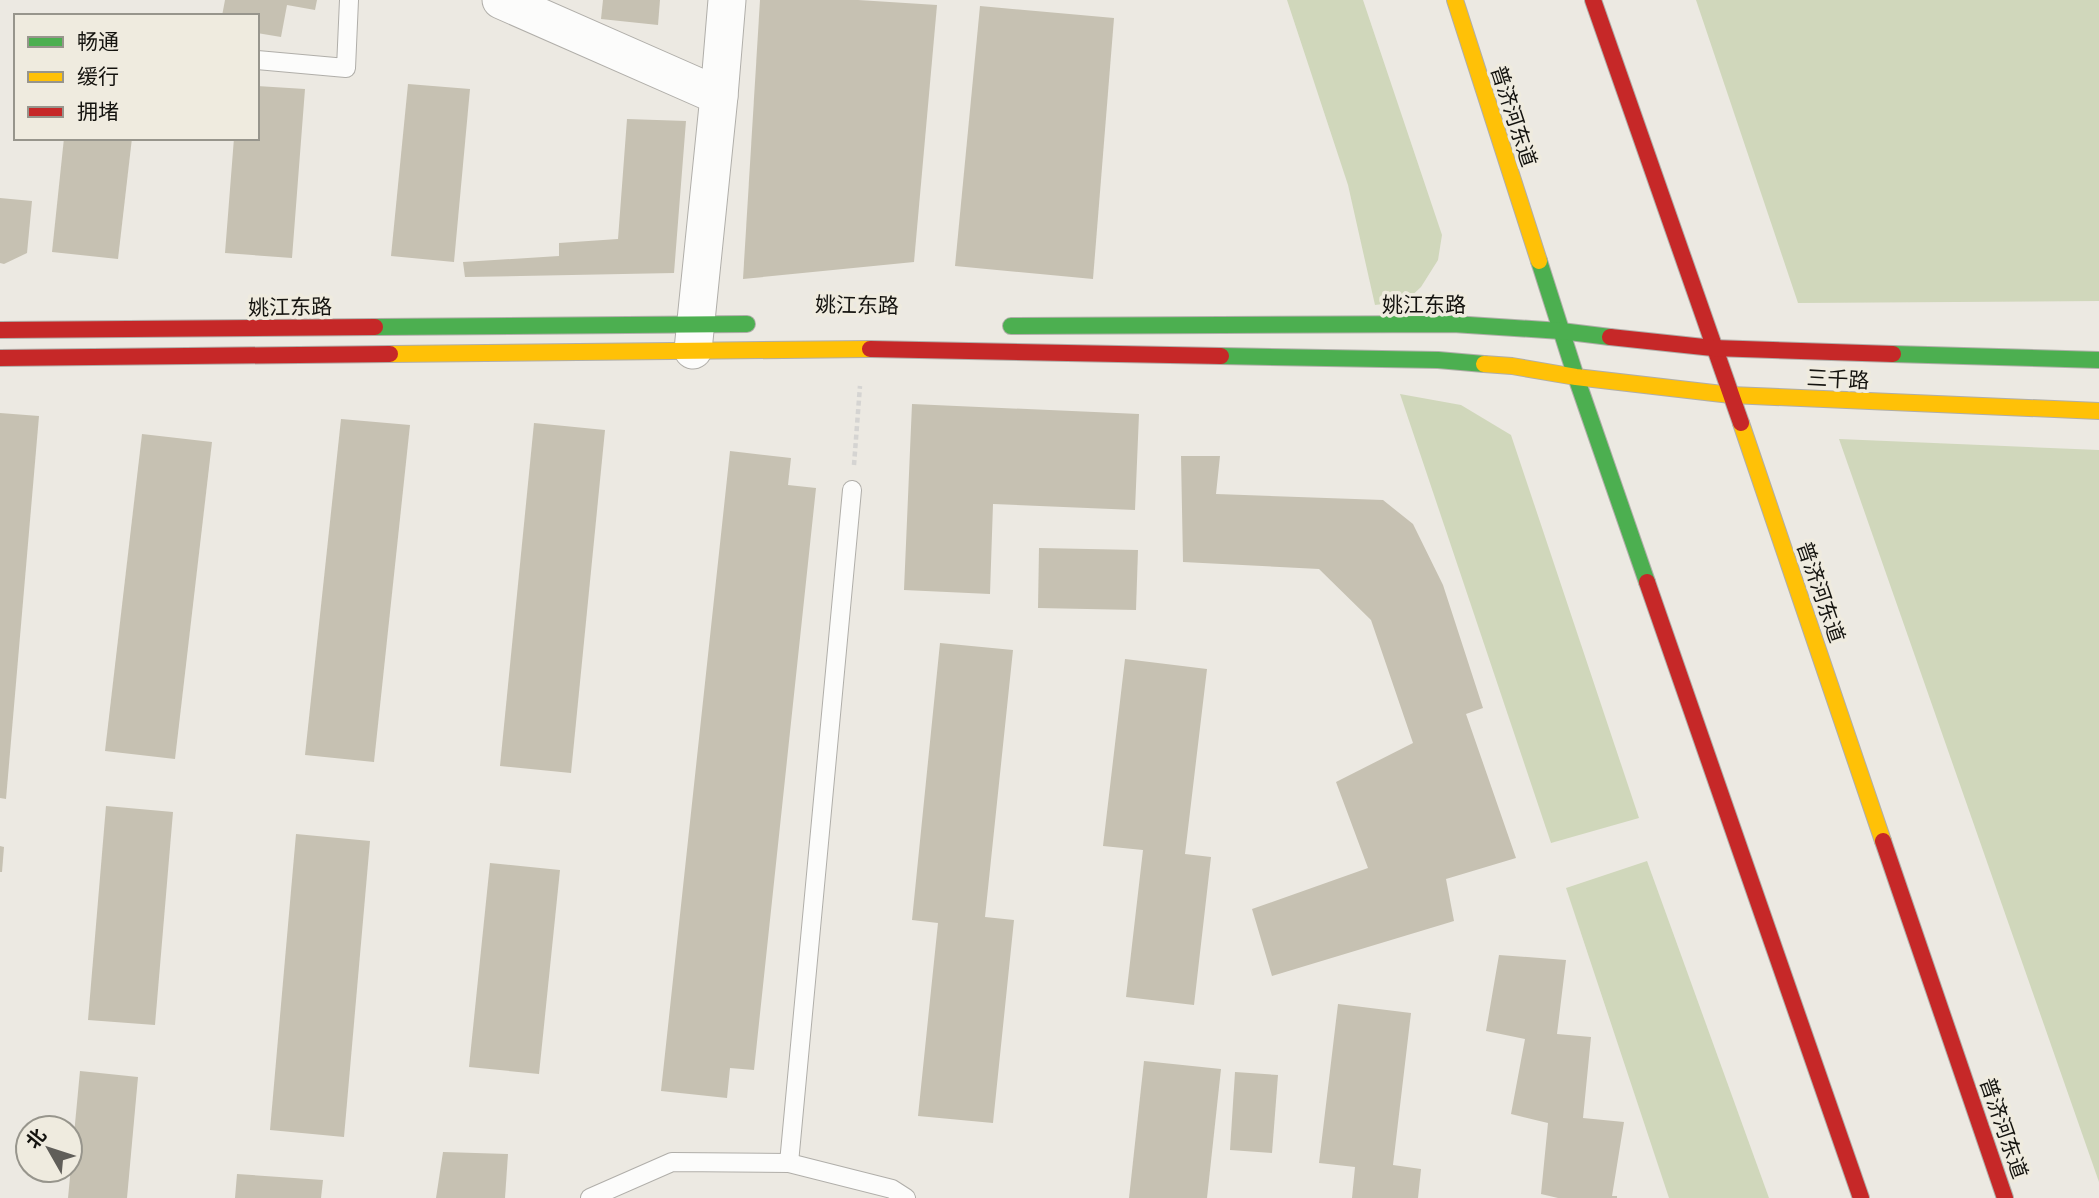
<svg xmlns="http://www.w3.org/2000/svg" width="2099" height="1198" viewBox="0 0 2099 1198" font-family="Poppins,'Noto Sans SC',sans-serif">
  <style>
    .green { fill: #d0d7bb }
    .building { fill: #c6c1b2 }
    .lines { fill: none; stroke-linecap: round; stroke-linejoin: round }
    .lane-casing { stroke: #b0aea9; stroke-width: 20 }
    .street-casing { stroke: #b0aea9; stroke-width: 39 }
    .fast-casing { stroke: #b0aea9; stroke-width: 18 }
    .slow-casing { stroke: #b0aea9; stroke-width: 18 }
    .jam-casing { stroke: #b0aea9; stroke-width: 18 }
    .path { stroke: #d5d4d2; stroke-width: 4.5; stroke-dasharray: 5 3.5; stroke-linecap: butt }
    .lane { stroke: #fcfcfb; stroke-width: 18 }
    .street { stroke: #fcfcfb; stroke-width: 37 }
    .fast { stroke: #4caf50; stroke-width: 16 }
    .slow { stroke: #ffc107; stroke-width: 16 }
    .jam { stroke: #c62828; stroke-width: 16 }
    .labels { text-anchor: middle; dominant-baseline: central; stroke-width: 7; stroke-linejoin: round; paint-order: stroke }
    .street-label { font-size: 21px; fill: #14130f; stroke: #efebdf }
  </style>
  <rect width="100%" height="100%" fill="#ece9e2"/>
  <g class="green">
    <polygon points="1287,0 1363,0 1442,235 1438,260 1421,287 1406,301 1375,305 1348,185"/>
    <polygon points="1696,0 2099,0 2099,301 1798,303"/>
    <polygon points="1400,394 1461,405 1511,435 1639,818 1551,843"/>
    <polygon points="1839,439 2099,450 2099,1182"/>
    <polygon points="1647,861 1769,1198 1669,1198 1566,888"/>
  </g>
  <g class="building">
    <polygon points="225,0 317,0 315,10 287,5 281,37 257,33 257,16 222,16"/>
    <polygon points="603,0 660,0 658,25 601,19"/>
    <polygon points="760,0 858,0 937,5 914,262 743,279"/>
    <polygon points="980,6 1114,18 1093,279 955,266"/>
    <polygon points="408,84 470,89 454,262 391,256"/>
    <polygon points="257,86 305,89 292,258 225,253 234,138 257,138"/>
    <polygon points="627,119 686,121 674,273 465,277 463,262 559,256 559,243 618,239"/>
    <polygon points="64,138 132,138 118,259 52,252"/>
    <polygon points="0,198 32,201 27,253 4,264 0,263"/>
    <polygon points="912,404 1139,414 1135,510 993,504 990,594 904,590"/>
    <polygon points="0,413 39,416 6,799 0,798"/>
    <polygon points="341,419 410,425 374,762 305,755"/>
    <polygon points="534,423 605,430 571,773 500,766"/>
    <polygon points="142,434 212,442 175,759 105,751"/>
    <polygon points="730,451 791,458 788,485 816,488 754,1070 730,1068 727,1098 661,1091"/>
    <polygon points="1181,456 1220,456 1216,494 1383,500 1413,524 1443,585 1483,708 1466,714 1516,858 1446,879 1454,921 1272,976 1252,909 1368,868 1336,782 1413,743 1371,620 1319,569 1183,562"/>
    <polygon points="1039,548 1138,550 1136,610 1038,608"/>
    <polygon points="940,643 1013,650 985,917 1014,920 993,1123 918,1116 938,923 912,920"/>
    <polygon points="1125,659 1207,669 1185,854 1211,857 1194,1005 1126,997 1143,850 1103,846"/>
    <polygon points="106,806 173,812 155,1025 88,1020"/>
    <polygon points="296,834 370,841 344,1137 270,1130"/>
    <polygon points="0,846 4,847 2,872 0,872"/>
    <polygon points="490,863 560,870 539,1074 469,1067"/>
    <polygon points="1499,955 1566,960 1557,1034 1591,1037 1583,1118 1624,1122 1612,1196 1617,1196 1617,1198 1558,1198 1541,1194 1548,1123 1511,1114 1525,1039 1486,1031"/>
    <polygon points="1338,1004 1411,1013 1393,1165 1421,1169 1418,1198 1352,1198 1355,1167 1319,1163"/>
    <polygon points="1144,1061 1221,1069 1207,1198 1129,1198"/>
    <polygon points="80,1071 138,1077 127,1198 68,1198"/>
    <polygon points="1235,1072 1278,1075 1272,1153 1230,1150"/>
    <polygon points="443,1152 508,1154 505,1198 436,1198"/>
    <polygon points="237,1174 323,1180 321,1198 235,1198"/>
  </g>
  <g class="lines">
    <g class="lane-casing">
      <g id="lane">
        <polyline points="257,60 346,68 349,0"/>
        <polyline points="789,1163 852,490"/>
        <polyline points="590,1198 672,1162 789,1163 892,1189 906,1198"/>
      </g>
    </g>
    <g class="street-casing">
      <g id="street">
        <polyline points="501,0 719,96"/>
        <polyline points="693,350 719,96 727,0"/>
      </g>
    </g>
    <g class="fast-casing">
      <g id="fast">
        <polyline points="1539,261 1576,377 1647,582"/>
        <polyline points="1011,326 1453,324 1561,331 1610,337"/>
        <polyline points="375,327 747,324"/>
        <polyline points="1893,354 2099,360"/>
        <polyline points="1221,356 1438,360 1484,364"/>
      </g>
    </g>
    <g class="slow-casing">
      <g id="slow">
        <polyline points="1455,0 1539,261"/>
        <polyline points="390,354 870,349"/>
        <polyline points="1484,364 1512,366 1576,377 1731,395 2099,411"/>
        <polyline points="1741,423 1883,841"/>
      </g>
    </g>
    <g class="jam-casing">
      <g id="jam">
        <polyline points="1593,0 1741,423"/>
        <polyline points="0,330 375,327"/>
        <polyline points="1610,337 1713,348 1893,354"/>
        <polyline points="870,349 1221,356"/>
        <polyline points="0,358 390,354"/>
        <polyline points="1647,582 1861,1198"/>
        <polyline points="1883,841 2005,1198"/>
      </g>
    </g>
    <polyline class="path" points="854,465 860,386"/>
    <use href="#lane" class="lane"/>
    <use href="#street" class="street"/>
    <use href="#fast" class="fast"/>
    <use href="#slow" class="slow"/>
    <use href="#jam" class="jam"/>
  </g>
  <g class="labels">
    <g class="street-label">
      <text transform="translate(1514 116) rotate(72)">普济河东道</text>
      <text x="1424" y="304">姚江东路</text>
      <text transform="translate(857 305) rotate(1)">姚江东路</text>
      <text transform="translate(290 307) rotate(-1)">姚江东路</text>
      <text transform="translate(1838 379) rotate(3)">三千路</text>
      <text transform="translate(1821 592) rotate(71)">普济河东道</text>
      <text transform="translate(2004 1128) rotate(71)">普济河东道</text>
    </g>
  </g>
  <rect x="14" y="14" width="245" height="126" fill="#efebdf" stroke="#97958c" stroke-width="2"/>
  <rect x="28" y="37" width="35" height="10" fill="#4caf50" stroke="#97958c" stroke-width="2"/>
  <text x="77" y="49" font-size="21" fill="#14130f">畅通</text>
  <rect x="28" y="72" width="35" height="10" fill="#ffc107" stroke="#97958c" stroke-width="2"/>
  <text x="77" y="84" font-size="21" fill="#14130f">缓行</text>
  <rect x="28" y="107" width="35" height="10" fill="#c62828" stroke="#97958c" stroke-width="2"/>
  <text x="77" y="119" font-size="21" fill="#14130f">拥堵</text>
  <g transform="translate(49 1149) rotate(309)"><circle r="33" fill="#efebdf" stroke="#97958c" stroke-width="2"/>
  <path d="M0-5L12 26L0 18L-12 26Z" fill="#605e59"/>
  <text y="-10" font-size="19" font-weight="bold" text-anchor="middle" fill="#14130f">北</text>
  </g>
</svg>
